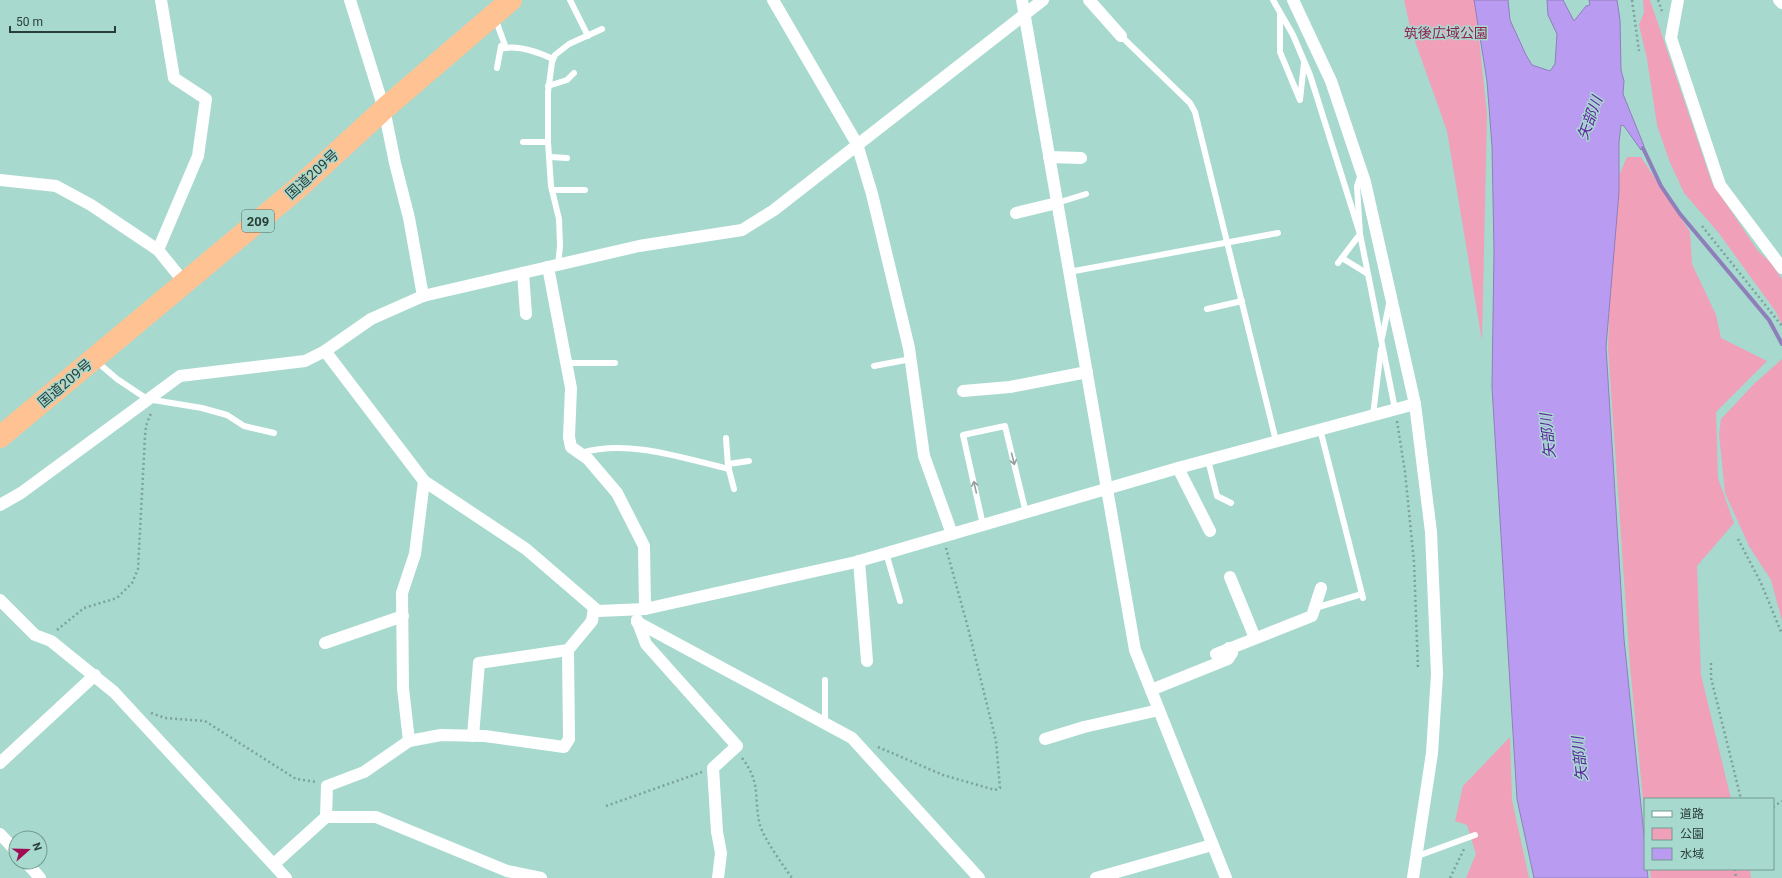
<svg xmlns="http://www.w3.org/2000/svg" width="1782" height="878" viewBox="0 0 1782 878" font-family="Roboto,'Noto Sans JP',sans-serif">
  <style>
    .green { fill: #f0a0b8 }
    .water { fill: #ba9bf2; stroke: #8e7fba }
    .lines { fill: none; stroke-linecap: round; stroke-linejoin: round }
    .stream { stroke: #8e7fba; stroke-width: 4 }
    .path { stroke: #7ba39a; stroke-width: 2.5; stroke-dasharray: 2 3; stroke-linecap: butt }
    .lane { stroke: #fff; stroke-width: 6 }
    .street { stroke: #fff; stroke-width: 12 }
    .highway { stroke: #fec293; stroke-width: 22 }
    .oneway { stroke: #949e9c }
    .labels { text-anchor: middle; dominant-baseline: central; stroke-width: 3; stroke-linejoin: round; paint-order: stroke }
    .shield { fill: #a7d9ce; stroke: #4f6c66; stroke-width: 1 }
    .shield-label { font-size: 13px; font-weight: bold; fill: #293e39 }
    .park-label { font-size: 14px; fill: #8e1f4f; stroke: #a7d9ce }
    .street-label { font-size: 14px; fill: #293e39; stroke: #a7d9ce }
    .water-label { font-size: 15px; font-style: italic; fill: #5e21a0; stroke: #a7d9ce }
  </style>
  <rect width="100%" height="100%" fill="#a7d9ce"/>
  <g class="green">
    <polygon points="1404,0 1475,0 1487,114 1482,341 1447,131 1410,27"/>
    <polygon points="1643,0 1650,0 1712,183 1758,251 1770,262 1782,279 1782,325 1776,312 1718,232 1684,193 1669,160 1657,125 1647,59 1639,25 1644,12"/>
    <polygon points="1627,157 1641,157 1690,232 1692,264 1716,315 1721,338 1767,361 1716,412 1718,478 1734,523 1697,566 1701,675 1731,799 1645,799 1645,819 1630,666 1608,348 1614,187"/>
    <polygon points="1782,359 1782,621 1771,580 1749,546 1725,493 1719,434 1721,419 1754,384"/>
    <polygon points="1510,737 1512,800 1529,878 1466,878 1476,854 1467,825 1455,821 1463,786"/>
    <polygon points="1650,869 1750,869 1751,878 1651,878"/>
  </g>
  <polygon class="water" points="1474,0 1508,0 1510,20 1526,55 1532,65 1550,71 1555,64 1557,34 1548,15 1547,0 1563,0 1574,21 1586,6 1590,5 1589,0 1617,0 1620,20 1621,70 1624,81 1623,94 1644,146 1641,150 1624,126 1621,125 1619,142 1619,192 1606,347 1624,639 1645,845 1645,869 1647,869 1648,878 1534,878 1517,799 1492,387 1494,251 1492,146 1487,81"/>
  <g class="lines">
    <polyline class="stream" points="1643,148 1661,186 1680,214 1769,320 1782,344"/>
    <g class="path">
      <polyline points="1632,0 1639,51"/>
      <polyline points="1658,0 1662,11"/>
      <polyline points="1702,226 1782,326"/>
      <polyline points="1397,421 1405,472 1414,562 1418,669"/>
      <polyline points="1738,539 1761,583 1782,634"/>
      <polyline points="57,630 84,608 117,598 132,583 138,569 145,436 146,426 151,413"/>
      <polyline points="1711,663 1711,678 1741,799"/>
      <polyline points="151,713 165,718 205,721 296,779 316,782"/>
      <polyline points="878,747 943,775 995,790 1000,788 996,741 967,624 946,548"/>
      <path d="M742,758c20,26 11,39 18,67 4,14 23,40 32,53"/>
      <polyline points="606,806 702,772"/>
      <polyline points="1773,807 1782,801"/>
      <polyline points="1735,869 1736,878"/>
      <polyline points="1450,878 1464,849"/>
    </g>
    <g class="lane">
      <polyline points="570,0 588,36"/>
      <polyline points="1273,0 1293,35 1310,75 1360,234 1338,263"/>
      <polyline points="1280,13 1280,52 1300,100 1304,63"/>
      <polyline points="495,18 506,48"/>
      <polyline points="1121,36 1190,103 1195,112 1276,441"/>
      <path d="M501,49c16,-5 37,3 52,10"/>
      <polyline points="497,68 501,46"/>
      <polyline points="548,86 567,80 574,73"/>
      <polyline points="523,142 548,142"/>
      <polyline points="550,157 567,158"/>
      <polyline points="1361,174 1357,186 1360,234 1395,409"/>
      <polyline points="552,190 585,190"/>
      <polyline points="1057,203 1086,194"/>
      <polyline points="1342,258 1368,274"/>
      <polyline points="558,265 560,246 559,219 551,186 548,142 548,92 552,62 555,55 569,44 602,29"/>
      <polyline points="1069,272 1278,233"/>
      <polyline points="1207,309 1242,301"/>
      <polyline points="1382,338 1389,304"/>
      <polyline points="96,361 117,379 147,399 202,408 227,415 244,426 274,433"/>
      <polyline points="567,363 615,363"/>
      <polyline points="874,366 911,359"/>
      <polyline points="1373,415 1381,349"/>
      <polyline points="1320,429 1363,598"/>
      <polyline points="726,438 728,466 734,489"/>
      <path d="M581,453c48,-14 101,5 148,16"/>
      <polyline points="1208,460 1217,496 1231,503"/>
      <polyline points="728,464 749,461"/>
      <polyline points="983,525 963,435 1005,426 1026,513"/>
      <polyline points="886,553 900,601"/>
      <polyline points="1315,608 1362,594"/>
      <polyline points="825,723 825,680"/>
      <polyline points="1415,857 1475,835"/>
    </g>
    <g class="street">
      <polyline points="161,0 174,78 206,99 198,156 158,250 184,282"/>
      <polyline points="350,0 384,109 395,163 409,218 423,296"/>
      <polyline points="773,0 857,144 872,194 909,348 924,456 952,534"/>
      <polyline points="1022,0 1135,650 1226,878"/>
      <polyline points="1089,0 1121,36"/>
      <polyline points="1293,0 1331,81 1365,182 1415,404 1431,532 1437,674 1432,753 1413,878"/>
      <polyline points="1678,0 1671,38 1720,185 1782,268"/>
      <polyline points="1779,0 1782,3"/>
      <polyline points="1049,157 1081,158"/>
      <polyline points="0,180 56,186 91,205 158,250"/>
      <polyline points="1016,213 1057,203"/>
      <polyline points="548,267 571,388 569,437 571,447 588,459 617,493 644,546 645,609"/>
      <polyline points="523,273 526,314"/>
      <polyline points="325,351 424,481 526,549 598,611 645,609 856,562 1178,468 1415,404"/>
      <polyline points="963,391 1010,387 1087,372"/>
      <polyline points="1178,468 1210,531"/>
      <polyline points="0,505 21,493 180,376 305,361 325,351 371,319 423,296 639,246 742,230 774,210 1043,0"/>
      <polyline points="859,561 867,661"/>
      <polyline points="1230,577 1255,638"/>
      <polyline points="0,600 35,635 51,641 114,692 286,878"/>
      <polyline points="637,620 646,644 737,746 713,768 717,832 721,853 718,878"/>
      <polyline points="637,622 852,738 979,878"/>
      <polyline points="325,643 403,616"/>
      <polyline points="1216,654 1312,616 1321,588"/>
      <polyline points="1151,690 1228,659 1232,653 1229,648"/>
      <polyline points="473,736 479,663 568,650 592,621 594,608"/>
      <polyline points="1045,739 1084,727 1159,710"/>
      <polyline points="409,741 441,735 485,736 564,747 569,739 568,650"/>
      <polyline points="0,763 95,675"/>
      <polyline points="326,817 327,786 364,772 409,741 403,688 402,593 415,554 424,481"/>
      <polyline points="0,834 16,851"/>
      <polyline points="26,862 40,878"/>
      <polyline points="274,864 326,817 376,817 507,871 541,878"/>
      <polyline points="1096,878 1212,845"/>
    </g>
    <polyline class="highway" points="0,437 298,188 384,109 511,0"/>
  </g>
  <defs><path id="oneway-shaft" d="M-6 0H5M1.5-3L5.5 0L1.5 3" fill="none" stroke-width="1.6" stroke-linecap="round" stroke-linejoin="round"/></defs>
  <g class="oneway">
    <use href="#oneway-shaft" transform="translate(1013 459) rotate(76)"/>
    <use href="#oneway-shaft" transform="translate(975 487) rotate(-103)"/>
  </g>
  <g class="labels">
    <rect class="shield" x="242" y="210" width="32" height="22" rx="3"/>
    <g class="shield-label">
      <text x="258" y="221">209</text>
    </g>
    <g class="park-label">
      <text x="1446" y="33">筑後広域公園</text>
    </g>
    <g class="street-label">
      <text transform="translate(312 174) rotate(-42)">国道209号</text>
      <text transform="translate(65 383) rotate(-40)">国道209号</text>
    </g>
    <g class="water-label">
      <text transform="translate(1590 118) rotate(-70)">矢部川</text>
      <text transform="translate(1548 436) rotate(-95)">矢部川</text>
      <text transform="translate(1580 759) rotate(-96)">矢部川</text>
    </g>
  </g>
  <rect x="1644" y="798" width="130" height="72" fill="#a7d9ce" stroke="#759b92"/>
  <rect x="1652" y="811" width="20" height="6" fill="#ffffff" stroke="#759b92"/>
  <text x="1680" y="818" font-size="12" fill="#293e39">道路</text>
  <rect x="1652" y="828" width="20" height="12" fill="#f0a0b8" stroke="#759b92"/>
  <text x="1680" y="838" font-size="12" fill="#293e39">公園</text>
  <rect x="1652" y="848" width="20" height="12" fill="#ba9bf2" stroke="#759b92"/>
  <text x="1680" y="858" font-size="12" fill="#293e39">水域</text>
  <g transform="translate(28 850) rotate(70)"><circle r="19" fill="#a7d9ce" stroke="#759b92"/>
  <path d="M0-3L7 15L0 10L-7 15Z" fill="#9f0c54"/>
  <text y="-6" font-size="11" font-weight="bold" text-anchor="middle" fill="#293e39">N</text>
  </g>
  <path d="M10 26v6h105v-6" fill="none" stroke="#293e39" stroke-width="2"/>
  <text x="16" y="26" font-size="12" fill="#293e39" stroke="#a7d9ce" stroke-width="3" paint-order="stroke">50 m</text>
</svg>
